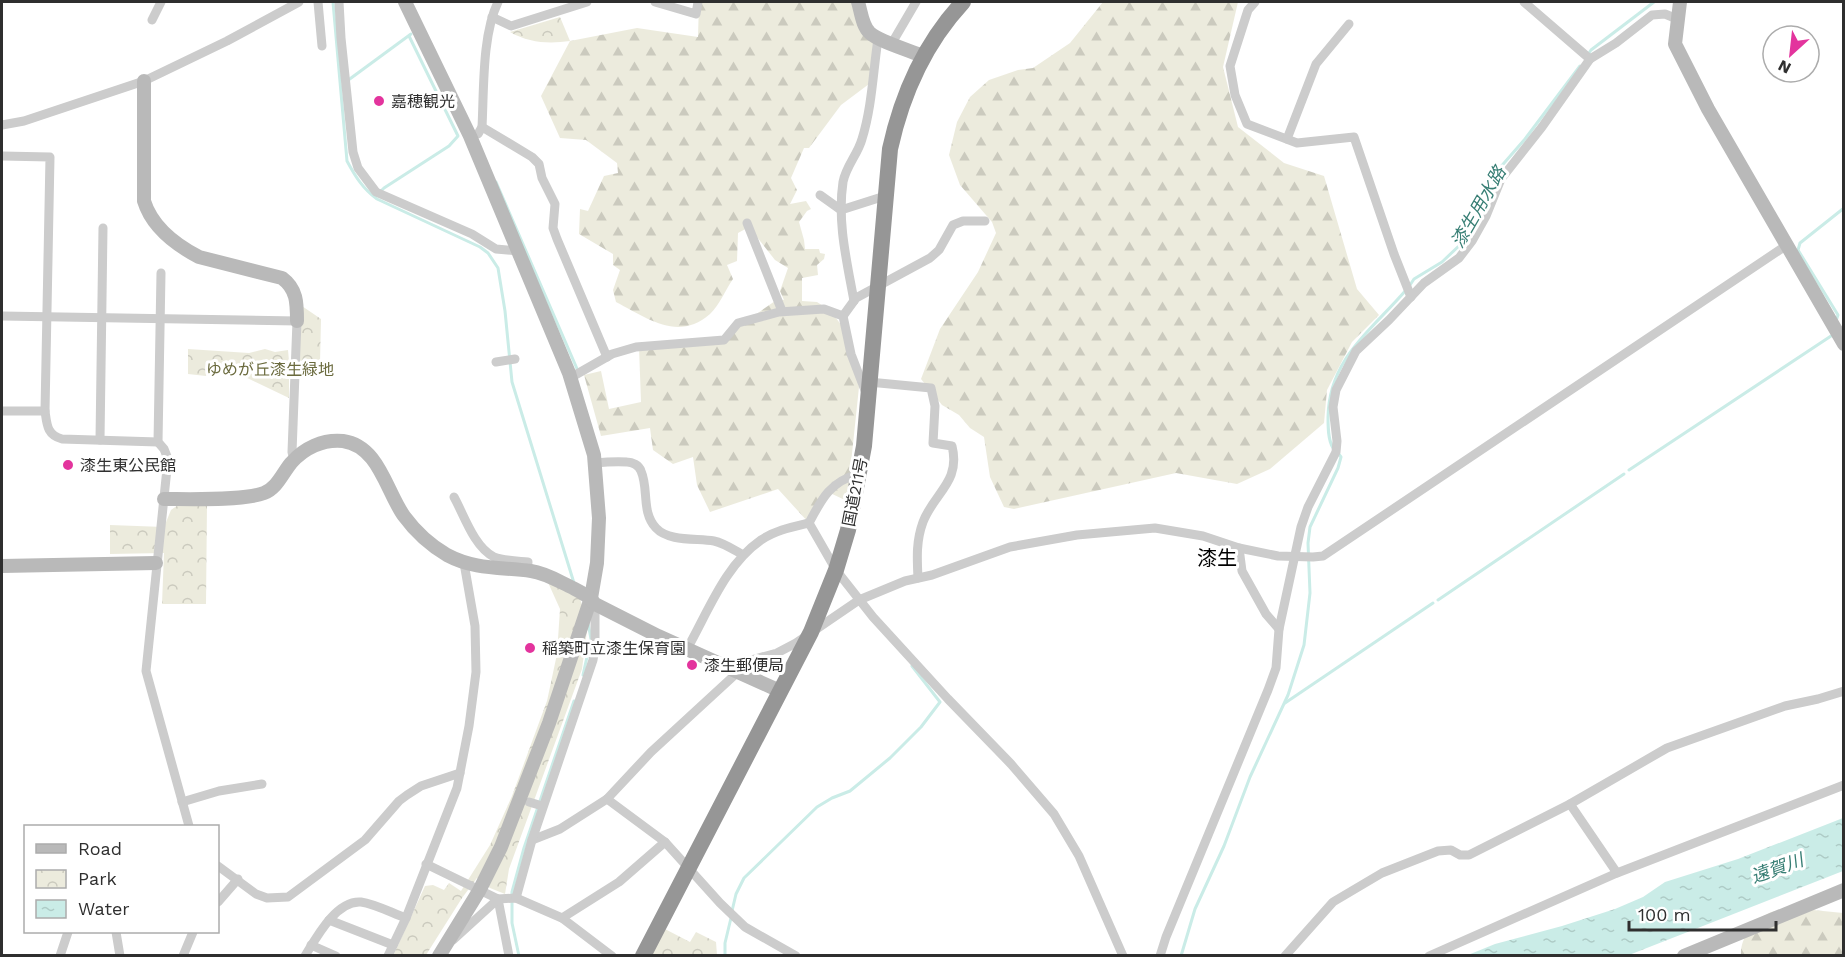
<svg xmlns="http://www.w3.org/2000/svg" width="1845" height="957" viewBox="0 0 1845 957" font-family="'Work Sans','Noto Sans JP',sans-serif">
  <style>
    .forest { fill: url(#forest-firs) }
    .park { fill: url(#park-crowns) }
    .water { fill: url(#water-ripples) }
    .lines { fill: none; stroke-linecap: round; stroke-linejoin: round }
    .stream { stroke: #caece7; stroke-width: 3 }
    .street { stroke: #ccc; stroke-width: 9 }
    .secondary { stroke: #b9b9b9; stroke-width: 14 }
    .highway { stroke: #969696; stroke-width: 16 }
    .poi-dot { fill: #e3349d; stroke: #fff; stroke-width: 2 }
    .labels { text-anchor: middle; dominant-baseline: central; stroke-width: 6; stroke-linejoin: round; paint-order: stroke }
    .poi-label { font-size: 16px; fill: #2f2f2f; stroke: #fff; text-anchor: start }
    .park-label { font-size: 16px; fill: #6a6a3d; stroke: #fff }
    .street-label { font-size: 16px; fill: #2f2f2f; stroke: #fff }
    .water-label { font-size: 18px; font-style: italic; fill: #377e74; stroke: #fff }
    .quarter-label { font-size: 20px; fill: #000; stroke: #fff }
  </style>
  <defs>
    <pattern id="forest-firs" width="22" height="20" patternUnits="userSpaceOnUse" patternTransform="scale(1.5)"><rect width="22" height="20" fill="#ecebdd"/><path d="M5 1l3.5 6h-7zM16 11l3.5 6h-7z" fill="#cbcabe"/></pattern>
    <pattern id="park-crowns" width="20" height="18" patternUnits="userSpaceOnUse" patternTransform="scale(1.5)"><rect width="20" height="18" fill="#ecebdd"/><path d="M2 6a3 3 0 1 1 6 0M12 15a3 3 0 1 1 6 0" fill="none" stroke="#cbcabe"/></pattern>
    <pattern id="water-ripples" width="26" height="14" patternUnits="userSpaceOnUse" patternTransform="scale(1.5)"><rect width="26" height="14" fill="#caece7"/><path d="M2 4q2-2 4 0t4 0M15 11q2-2 4 0t4 0" fill="none" stroke="#aecbc6"/></pattern>
  </defs>
  <rect width="100%" height="100%" fill="#fff"/>
  <g class="forest">
    <path d="M699,2h159l20,37 -5,42 -32,24 -32,43h-5l-13,30 6,12 -7,14 16,-3 5,8 -4,2 -8,11 5,18 1,9h14l1,4 5,1 -1,5 -7,6 1,10 -16,3v23l15,1 14,9 13,18 15,58 -12,114 -19,-9 -19,31 -31,-34 -68,23 -13,-27 -4,-28 -20,7 -20,-14 -3,-22 -49,8 -17,-61 17,-4 8,38 32,-7 -2,-55 77,-5 62,-43 6,1 -4,-9 8,-23 -13,-8 -26,-33 -11,6 -1,28 -10,4 6,14c-7,10 -14,27 -23,35 -32,28 -63,4 -94,-12l-3,-12 7,-20 -7,-5v-11l-34,-20 1,-25 8,2 16,-35 14,-3 -1,-10 -31,-23 -26,-2 -19,-42 29,-55 67,-13 61,9z"/>
    <polygon points="1103,2 1238,2 1223,67 1238,127 1284,163 1324,176 1357,289 1379,315 1352,342 1327,390 1324,423 1270,469 1237,484 1176,473 1014,509 1004,507 990,477 984,437 970,428 959,415 942,405 921,379 940,329 978,272 996,233 992,222 960,185 949,155 957,122 970,97 989,80 1018,70 1033,68 1070,43"/>
    <path d="M1803,909l40,4v42h-102c-1,-16 12,-35 28,-42 9,-4 24,-3 34,-4z"/>
  </g>
  <g class="park">
    <path d="M560,17l10,24c-21,3 -41,2 -60,-9z"/>
    <polygon points="296,302 321,319 320,363 295,360 289,364 289,398 212,361 206,376 188,374 188,349 249,353 265,349 275,352 288,350 289,361 295,358"/>
    <polygon points="178,505 207,505 206,604 162,604 164,553 110,554 110,525 164,527 171,510"/>
    <polygon points="546,578 578,593 588,623 582,669 509,869 505,894 490,888 477,878 462,898 426,955 393,956 425,886 433,885 444,890 449,883 461,891 490,845 512,796 547,701 557,654 560,609"/>
    <polygon points="663,928 690,942 696,932 716,942 717,955 649,956"/>
  </g>
  <polygon class="water" points="1843,818 1843,871 1629,955 1468,955 1495,944 1562,926 1615,909 1643,897 1665,882 1738,859"/>
  <g class="lines">
    <g class="stream">
      <path d="M333,2l14,159c8,15 16,28 30,38l103,48 8,6 10,15 7,43 7,71 62,201"/>
      <polyline points="1587,56 1591,50 1654,2"/>
      <polyline points="347,81 411,34"/>
      <polyline points="496,182 578,371"/>
      <polyline points="380,192 384,188 449,146 458,136 409,36"/>
      <polyline points="1410,285 1414,279 1442,262 1462,243 1477,217 1498,170 1525,139 1580,66"/>
      <polyline points="1836,321 1838,315 1798,250 1800,243 1844,208"/>
      <path d="M1333,448c-5,-8 -5,-21 -5,-31 1,-59 44,-87 78,-127"/>
      <polyline points="1629,470 1831,336"/>
      <polyline points="1438,600 1624,474"/>
      <polyline points="583,675 591,639 588,623"/>
      <polyline points="1285,703 1433,603"/>
      <polyline points="732,911 736,894 744,878 817,807 832,798 850,791 890,758 921,727 940,702 912,666"/>
      <polyline points="519,956 512,923 512,892 524,848 574,701"/>
      <polyline points="725,956 725,943 731,918"/>
      <polyline points="1181,956 1195,909 1224,846 1250,777 1288,695 1304,645 1310,593 1308,543 1310,527 1338,468 1341,457 1338,453"/>
    </g>
    <g class="street">
      <polyline points="318,2 322,46"/>
      <polyline points="339,2 341,38 353,152 358,168 376,192 472,234 496,249 518,251"/>
      <polyline points="655,2 696,14 698,2"/>
      <polyline points="1255,2 1248,10 1230,66 1235,95 1247,124 1297,143 1354,137 1394,254 1411,297"/>
      <polyline points="1524,2 1590,59"/>
      <polyline points="492,17 511,26 587,2"/>
      <polyline points="152,20 161,2"/>
      <polyline points="892,43 916,2"/>
      <polyline points="2,125 24,121 144,81 227,41 299,2"/>
      <polyline points="482,127 532,157 539,164 542,178 555,204 553,228 557,239 607,357"/>
      <path d="M470,136l8,-2 4,-7c2,-38 0,-92 16,-125"/>
      <polyline points="1287,139 1316,64 1349,24"/>
      <path d="M2,156l48,1 -5,254c2,14 2,24 17,28l96,3"/>
      <polyline points="820,195 841,210 885,196"/>
      <polyline points="747,223 782,311"/>
      <polyline points="161,273 158,442 164,449 168,459 146,671 189,826"/>
      <path d="M854,301c-7,-39 -17,-79 -11,-119 3,-16 15,-28 19,-43 10,-32 11,-67 16,-100"/>
      <polyline points="2,316 297,321 292,452 294,461"/>
      <polyline points="843,316 856,298 930,258 939,250 953,225 963,221 985,221"/>
      <polyline points="496,362 515,359"/>
      <polyline points="570,378 612,354 636,347 724,340 738,323 779,312 824,309 843,316 851,354 866,393"/>
      <path d="M869,382l62,6 4,18 -2,37 19,3c9,36 -18,47 -29,76 -7,19 -6,36 -5,56"/>
      <polyline points="2,411 45,411"/>
      <polyline points="100,440 103,228"/>
      <path d="M594,463c11,-1 22,-2 33,-1 5,0 12,3 14,9 8,18 0,41 15,57 13,14 41,10 58,13 10,2 20,9 29,14"/>
      <path d="M859,474c-28,7 -37,24 -50,49l27,47 37,47 75,82 63,65 43,50 25,42 44,100"/>
      <path d="M454,497c10,18 20,50 40,60 11,4 23,4 34,5l-1,9"/>
      <polyline points="1239,548 1242,571 1266,614 1279,629"/>
      <path d="M687,649c21,-37 38,-84 74,-109 15,-10 31,-13 48,-17"/>
      <polyline points="607,799 665,842 720,903 745,927 796,956"/>
      <polyline points="182,802 219,791 262,784"/>
      <polyline points="529,802 539,805"/>
      <polyline points="1570,804 1617,873"/>
      <polyline points="532,840 560,829 607,799 651,752 751,660 777,653 796,643 859,600 905,581 932,575 1010,547 1077,535 1155,528 1203,536 1239,548 1278,556 1313,557 1323,556 1787,245"/>
      <polyline points="426,864 498,899 516,898 562,918 612,956"/>
      <polyline points="218,866 256,894 267,898 288,897 365,840 399,801 407,795 421,786 460,773"/>
      <polyline points="516,898 532,840 593,660 595,648 595,604"/>
      <polyline points="498,899 509,956"/>
      <polyline points="218,902 238,879"/>
      <polyline points="562,918 619,882 665,842"/>
      <polyline points="329,920 393,945"/>
      <polyline points="116,932 120,956"/>
      <polyline points="453,940 498,899"/>
      <polyline points="311,945 336,956"/>
      <polyline points="60,956 68,932"/>
      <polyline points="183,956 193,932"/>
      <path d="M305,956c11,-18 31,-56 56,-54 14,2 31,11 45,16"/>
      <polyline points="388,956 406,918 457,788 469,726 476,672 475,626 464,563"/>
      <polyline points="1160,956 1166,937 1268,690 1276,668 1279,629 1301,527 1308,507 1336,452 1337,441 1333,407 1336,390 1356,351 1389,320 1424,283 1459,258 1472,241 1486,216 1501,179 1542,127 1590,59 1616,43 1652,15 1665,14 1677,19"/>
      <polyline points="1285,956 1333,902 1382,873 1438,851 1451,850 1460,855 1469,855 1570,804 1667,748 1785,706 1818,699 1844,691"/>
      <polyline points="1429,956 1617,873 1844,785"/>
    </g>
    <g class="secondary">
      <polyline points="405,2 470,136 569,373 594,455 599,518 597,563 591,598 549,723 501,847 479,891 439,956"/>
      <path d="M858,2c3,9 4,24 12,31 8,8 41,18 53,23"/>
      <polyline points="1680,2 1675,44 1708,109 1844,344"/>
      <path d="M144,81v120c8,26 32,44 55,56l83,21c15,11 15,25 15,43"/>
      <path d="M164,499c24,0 80,2 100,-6 13,-5 18,-19 27,-30 13,-15 32,-24 52,-22 36,5 43,50 61,75 11,15 26,29 43,39 28,15 54,12 84,16 15,2 29,11 42,17 9,5 17,8 22,16l63,32 122,55"/>
      <polyline points="2,566 156,563"/>
      <polyline points="1684,956 1844,890"/>
    </g>
    <path class="highway" d="M643,956l168,-324 25,-62 12,-40 16,-84 26,-297c12,-55 35,-106 73,-147"/>
  </g>
  <g class="poi-dot">
    <circle cx="379" cy="101" r="6"/>
    <circle cx="68" cy="465" r="6"/>
    <circle cx="530" cy="648" r="6"/>
    <circle cx="692" cy="665" r="6"/>
  </g>
  <g class="labels">
    <g class="poi-label">
      <text x="391" y="101">嘉穂観光</text>
      <text x="80" y="465">漆生東公民館</text>
      <text x="542" y="648">稲築町立漆生保育園</text>
      <text x="704" y="665">漆生郵便局</text>
    </g>
    <g class="park-label">
      <text x="270" y="369">ゆめが丘漆生緑地</text>
    </g>
    <g class="street-label">
      <text transform="translate(855 492) rotate(-79)">国道211号</text>
    </g>
    <g class="water-label">
      <text transform="translate(1478 207) rotate(-60)">漆生用水路</text>
      <text transform="translate(1777 868) rotate(-20)">遠賀川</text>
    </g>
    <g class="quarter-label">
      <text x="1217" y="558">漆生</text>
    </g>
  </g>
  <rect width="1845" height="957" fill="none" stroke="#2f2f2f" stroke-width="6"/>
  <rect x="24" y="825" width="195" height="108" fill="#ffffff" stroke="#acacac" stroke-width="1.5"/>
  <rect x="36" y="844" width="30" height="9" fill="#b9b9b9" stroke="#acacac" stroke-width="1.5"/>
  <text x="78" y="855" font-size="18" fill="#2f2f2f">Road</text>
  <rect x="36" y="870" width="30" height="18" fill="url(#park-crowns)" stroke="#acacac" stroke-width="1.5"/>
  <text x="78" y="885" font-size="18" fill="#2f2f2f">Park</text>
  <rect x="36" y="900" width="30" height="18" fill="url(#water-ripples)" stroke="#acacac" stroke-width="1.5"/>
  <text x="78" y="915" font-size="18" fill="#2f2f2f">Water</text>
  <g transform="translate(1791 54) rotate(207)"><circle r="28" fill="#ffffff" stroke="#acacac" stroke-width="1.5"/>
  <path d="M0-4.5L10 22L0 15L-10 22Z" fill="#e3349d"/>
  <text y="-9" font-size="16" font-weight="bold" text-anchor="middle" fill="#2f2f2f">N</text>
  </g>
  <path d="M1629 921v9h147v-9" fill="none" stroke="#2f2f2f" stroke-width="3"/>
  <text x="1638" y="921" font-size="18" fill="#2f2f2f" stroke="#ffffff" stroke-width="4.5" paint-order="stroke">100 m</text>
</svg>
